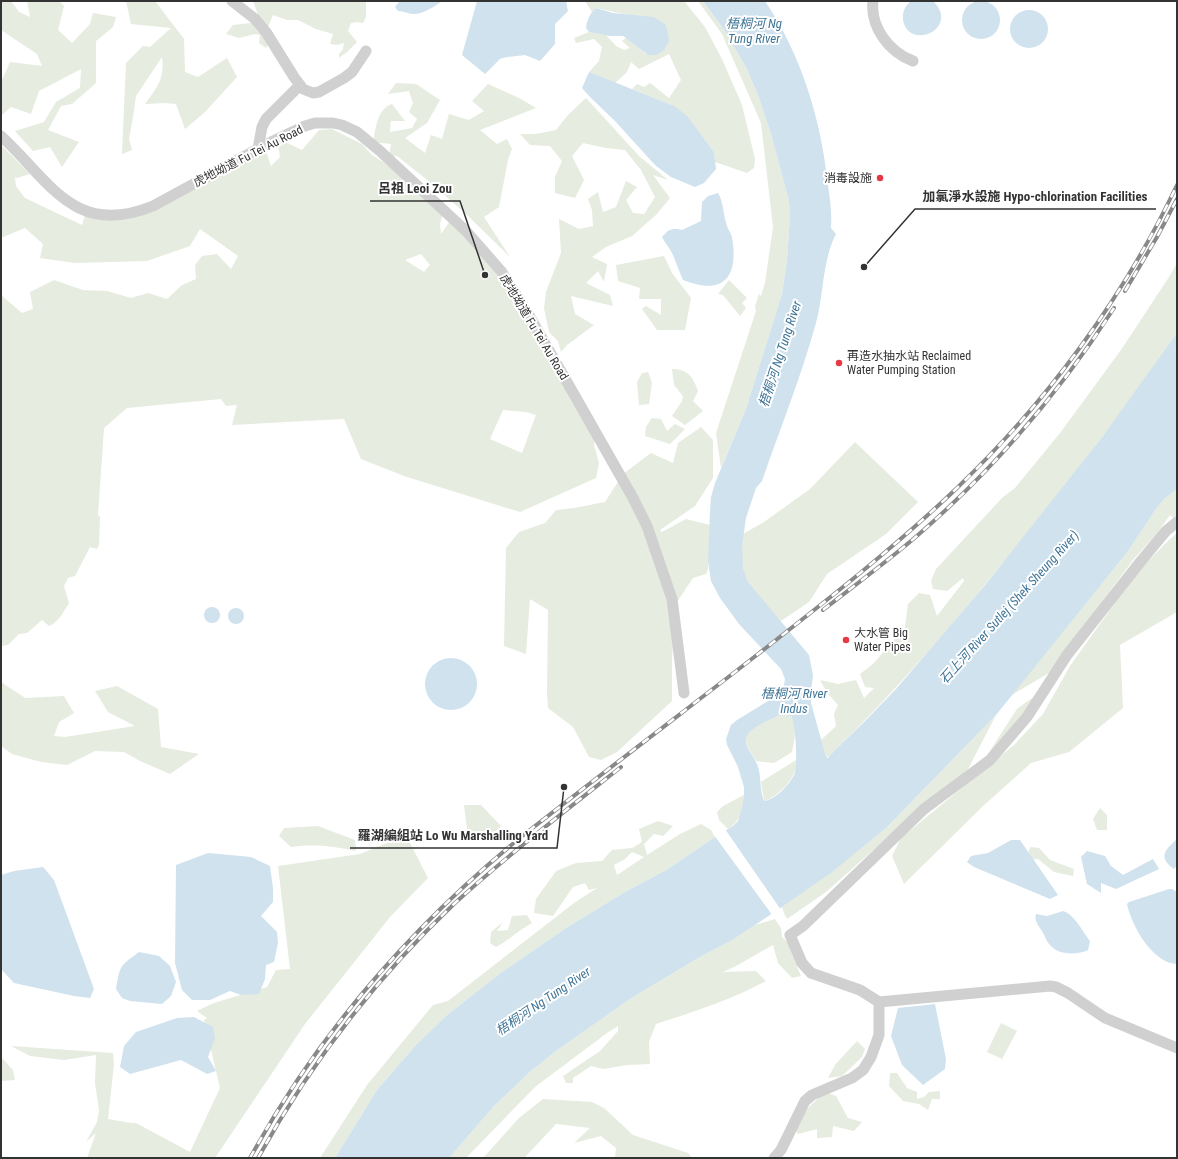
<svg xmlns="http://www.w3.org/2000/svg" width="1178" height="1159" viewBox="0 0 1178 1159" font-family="'Roboto Condensed','Noto Sans SC',sans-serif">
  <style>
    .green { fill: #e6ecdf; fill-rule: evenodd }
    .water { fill: #cfe2ee; fill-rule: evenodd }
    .pier { fill: #fff }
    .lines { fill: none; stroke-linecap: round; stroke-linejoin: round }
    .minor { stroke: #d0d0d0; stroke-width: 11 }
    .rail-casing { stroke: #888; stroke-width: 4 }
    .rail { stroke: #fff; stroke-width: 2.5; stroke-dasharray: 8; stroke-linecap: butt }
    .poi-dot { fill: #e63946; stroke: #fff; stroke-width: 1.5 }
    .labels { text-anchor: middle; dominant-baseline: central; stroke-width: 4; stroke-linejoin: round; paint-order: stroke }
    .street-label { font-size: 12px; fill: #333; stroke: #fff }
    .poi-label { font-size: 12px; fill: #333; stroke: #fff; text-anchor: start }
    .water-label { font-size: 13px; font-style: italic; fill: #3f7597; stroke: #fff }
    .leader { fill: none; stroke: #333; stroke-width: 1.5 }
    .callout-dot { fill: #333; stroke: #fff; stroke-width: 1.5 }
    .callout-label { font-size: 13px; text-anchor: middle; font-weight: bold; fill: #333; stroke: #fff; stroke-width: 4; stroke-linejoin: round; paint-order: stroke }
  </style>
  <rect width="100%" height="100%" fill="#fff"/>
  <g class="green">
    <polygon points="1,1 11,1 19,12 30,17 27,1 59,1 64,6 58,30 72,43 90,24 93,13 116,17 113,27 96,41 96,83 72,104 61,106 48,130 79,142 62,167 50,147 33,151 15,131 44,122 56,102 80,88 81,69 39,91 31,114 11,107 1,116 1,78 3,78 10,62 42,66 37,54 1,30"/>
    <path d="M126,1h29l29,38 1,33 13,5 29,-19 10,19 -32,35 -20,17 -9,-25 -11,-1 -20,1c12,-16 20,-26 17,-47l-26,39 -3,21 -4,22 3,11 -10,4 4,-91 17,-17 7,1 21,-19 -40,-4z"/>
    <polygon points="253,1 366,1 366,17 363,23 357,22 351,23 348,31 357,42 347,52 339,58 339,54 343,49 344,43 337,45 330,44 333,34 316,29 298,20 287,20 273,15 268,27 269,43 266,48 259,43 260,35 255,34 239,38 226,34 233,25 251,23 258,15"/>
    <polygon points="585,1 684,1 705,27 722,59 742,105 755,159 754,168 747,173 715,162 714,152 701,135 671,105 632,89 637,84 644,87 650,83 669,98 681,80 669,54 639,69 631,62 627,72 615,83 589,72 599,61 602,47 594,39 576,43 574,38 589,32 606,35 616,46 624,50 630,48 622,41 626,38 646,54 653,17 638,17 596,8 592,12"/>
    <polygon points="698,1 703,1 725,31 747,69 758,95 771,134 789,201 790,216 787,260 782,294 746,409 721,468 716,433 756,311 755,306 759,294 761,296 765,283 773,227 761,123 722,34"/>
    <path d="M396,83l20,1 24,16 -13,23 -22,15 20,15 6,-18 11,4 7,-25 20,6 15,-9 -12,-10 16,-17 31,14 17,10 -56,22 17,14 10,-5 5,10 -4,11 -9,47 -15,10 26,40 -44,-43 -40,-35 -29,-23h-8l2,-12 -18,-2c3,-14 4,-33 19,-38l13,17h-14l-1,11 22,-4 5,-9 -8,-7 4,-9 -4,-12 -21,3z"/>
    <polygon points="586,98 639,156 668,180 653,175 670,198 657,214 632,236 606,247 592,257 607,264 604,282 598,271 586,283 610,295 613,306 571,296 575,314 594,325 567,345 561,352 558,341 549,332 544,308 546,292 561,253 559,219 579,229 593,226 592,210 588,199 598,192 603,212 616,207 626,181 637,187 626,200 633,213 644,214 655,197 641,170 625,150 606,148 583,143 572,156 584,180 575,198 555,193 555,177 562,161 550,146 530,145 520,134 536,134 556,130 568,115"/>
    <path d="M332,129l30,15 10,11 16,10 55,48 -3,11 1,10 9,-13 43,48 25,39 1,-1 76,130 -1,8 5,18 -3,15 -76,34 -116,-36 -43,-17 -17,-40 -112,6 5,-20 -11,1 -5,-7 -94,9 -23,20 -6,87 2,2 -1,28 -2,4 -7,-2 -15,29 -7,2 -4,8 5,17c-5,8 -11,20 -20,23l-7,-6 -15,13 -8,1 -11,11 -7,1v-351l21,18 11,-4 -3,-17 24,-12 29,10 24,1 24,7 17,-5 19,6 15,-14 14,-6 -1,-14 7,-9 15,-2 14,15 7,-13 -38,-27 -10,17 -43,15 -72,2 -35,-5 3,-14 -18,-16 -24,10v-93l29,29 -13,4 -2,-1 1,9 9,12 57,27 4,-13 61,1 116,-71 8,24 9,-9 -3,-19 25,12 17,-20zM421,254l9,11 -6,7 -19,-12zM503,410l23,2 10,3 -14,38 -32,-14z"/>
    <polygon points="664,256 672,273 691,298 685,330 657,330 642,309 646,306 661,315 661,299 639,299 640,288 618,281 616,265"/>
    <path d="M1177,263v70l-5,7c-23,32 -45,65 -69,96 -86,111 -173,222 -274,320l-3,1 -5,-17 15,-14 -2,-12 4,-9 -10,-11 -8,-14 18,4 18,-4 8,18 10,-10 -9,-1 -5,-13 13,-10 32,-37 3,-23 11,-11 11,2 7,21 27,-35 -1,-3 -16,13 -14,-2 -2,-8 5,-12 66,-71 13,-10 45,-55 61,-83 48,-73z"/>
    <polygon points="729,280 747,298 742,303 746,308 740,316 723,295 718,294"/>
    <path d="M672,369c16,0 21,8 26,22l-5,10 10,10 -18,14 -13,-9 10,-15 1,-5 -9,-11z"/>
    <polygon points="648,372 652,383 649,404 639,405 637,382 642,373"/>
    <polygon points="652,418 661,419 667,431 675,424 685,429 670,444 645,436 646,427"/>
    <polygon points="701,427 713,440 713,478 695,506 660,530 662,532 686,519 710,525 708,569 706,574 693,578 675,605 672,660 672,701 617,752 601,760 589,757 573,727 548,708 547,693 548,610 530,599 526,654 504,646 506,548 519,532 545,523 556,510 574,508 605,502 623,474 651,453 673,463 678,443"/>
    <path d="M855,442l63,60 -32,32 -59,40 -18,28 -28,19c-13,-12 -35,-35 -38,-53 -2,-11 -1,-23 0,-34l21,-12 46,-33z"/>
    <polygon points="1177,489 1177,521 1170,515 1158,532 1133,560 1049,673 1010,696 1128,551 1156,509 1164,499"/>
    <polygon points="1177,533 1177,612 1120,645 1123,708 1069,752 1031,763 982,807 904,884 892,856 901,838 1014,745 1043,714 1070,666 1137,572 1170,539"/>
    <polygon points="1,682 25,698 64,696 74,713 59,722 54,736 65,737 135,726 108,712 95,691 117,686 158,709 161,747 199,754 170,774 140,761 124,752 95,751 67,765 41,762 12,754 1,746"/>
    <polygon points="1040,692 1024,714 984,760 1017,709"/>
    <path d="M781,715l10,1c7,12 3,25 1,36l-18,11 -18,-2c-4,-6 -11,-16 -10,-24 2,-9 27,-19 35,-22z"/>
    <polygon points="996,715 965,775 927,802 826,892 787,919 784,913 782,907 832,871 886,828"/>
    <path d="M796,760c0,5 0,9 -2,13 -3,10 -20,26 -30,28l-3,-19z"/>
    <path d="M744,795c-2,15 -3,26 -16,34l-9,-9 -2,-8 6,-6z"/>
    <polygon points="464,805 481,805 501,826 486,841 477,841 467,829"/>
    <polygon points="1100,808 1107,815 1107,830 1097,830 1093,819"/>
    <path d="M658,821l15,5 -10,10 -9,-2 -10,10 3,11 33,-21 21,-10 10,6 4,7 -47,32 -43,23 -59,36 -64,44 -55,43 -32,31 -38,44 -42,68h-15l47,-73 66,-80 15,-4 126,-98 23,-15 -8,2 -4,-7 -12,4 -20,29 -19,-3 2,-14 20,-28 20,-8 26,-2 10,-11 20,-2 10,-6 -3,-13zM632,852l12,5 -27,18 -3,-10 11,-6z"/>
    <path d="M318,826l37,14 1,11c-22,-5 -42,-7 -65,-4l-12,-11 5,-8z"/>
    <polygon points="406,835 428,878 390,917 305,1024 215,1158 87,1158 96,1133 86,1142 97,1122 99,1110 95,1083 96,1055 64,1060 30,1056 11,1046 113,1053 114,1064 108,1119 131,1123 136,1123 190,1152 220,1088 204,1020 207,1018 197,1011 214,1003 267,987 276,970 290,969 278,866 360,854"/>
    <polygon points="1030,847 1039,848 1050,860 1074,869 1073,876 1054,872 1038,859 1027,860"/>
    <path d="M527,915l5,8c-13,7 -23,17 -36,24l-6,-4 1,-11 12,-10 -6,9 11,-1 4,-14z"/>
    <path d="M775,919l6,9 1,9 22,21 -7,9 4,9 -9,2 -14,-15 -5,-18 -37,21 -13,6 33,-1 10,10c-35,19 -73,31 -110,43l-7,18 1,22 -23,1 -24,4 -12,-3 -18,12v5h-7l-3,-7 37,-25 18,-20v-5l-11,7 -72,54 -69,71h-17l45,-52 37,-35 25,-20 77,-54 67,-40 34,-18 21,-14z"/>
    <polygon points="1001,1023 1017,1031 1002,1059 987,1052"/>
    <polygon points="857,1041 865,1049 862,1057 842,1076 828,1078 835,1065"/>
    <polygon points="1,1057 13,1070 15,1080 1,1081"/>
    <polygon points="890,1073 897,1073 907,1088 917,1092 917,1099 924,1097 929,1092 940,1091 940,1099 932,1099 928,1110 919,1104 903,1101 889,1086"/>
    <polygon points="825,1092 836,1096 848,1118 862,1122 854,1131 833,1126 832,1137 817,1138 817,1129 798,1134 792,1127 812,1104"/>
    <polygon points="543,1099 592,1102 604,1108 633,1135 688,1153 692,1158 615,1158 616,1148 601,1136 574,1143 590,1128 556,1124 527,1155 525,1158 483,1158 519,1118"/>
  </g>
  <g class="water">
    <path d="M400,1h42c-6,5 -21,14 -29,13 -5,0 -9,-3 -15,-3l-3,-4z"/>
    <polygon points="477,1 566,1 568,11 555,24 555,44 540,61 525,55 507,57 500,59 485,74 462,55"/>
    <path d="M703,1h62c37,55 56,119 63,184 2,14 4,28 3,43l5,6c-14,27 -12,60 -20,89 -15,54 -36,106 -54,158l-6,7 -10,30 -4,28 1,22 5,14 5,6 56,67 4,20 -2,16v12l15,54 2,1 1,-2 37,-36 30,-31 90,-105 117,-148 74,-103v156l-13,10 -8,10 -28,42 -132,164 -110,113 -54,44 -50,35 -48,32 -34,18 -67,40 -77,54 -25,20 -37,35 -45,52h-114l42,-68 38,-44 32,-31 55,-43 64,-44 59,-36 43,-23 47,-32 18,-11 5,-5 4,-14 2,-12v-8l-6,-20 -11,-22 -1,-6 5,-14 6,-5 41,-25 6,-10 1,-6 -4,-10 -42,-45 -19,-26 -9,-17 -3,-20 2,-50 1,-14 4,-14 31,-74 36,-115 5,-34 3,-44 -1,-15 -18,-67 -13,-39 -11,-26 -22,-38zM781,715l10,1c5,8 7,51 3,59 -5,10 -19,25 -30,26 -5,-11 -2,-25 -7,-37 -3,-7 -12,-17 -11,-25 0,-10 27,-21 35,-24z"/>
    <path d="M911,1h22c28,27 -24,51 -30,19 -1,-8 2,-14 8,-19z"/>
    <circle cx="981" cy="20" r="19"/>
    <path d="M596,8l17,5 40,4 12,7 3,9 1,8 -5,9 -8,5h-8l-25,-19h-13l-21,-4 -3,-4c1,-8 4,-15 10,-20z"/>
    <circle cx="1029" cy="29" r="19"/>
    <polygon points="589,72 674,106 687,116 714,152 716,169 704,183 695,187 671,177 655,165 615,121 590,97 582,88"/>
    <path d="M718,193c6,10 5,22 9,33 1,4 4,7 5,11 7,41 -9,59 -49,43 -4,-9 -7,-18 -11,-27 -3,-6 -7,-10 -10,-16 7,-8 10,-9 20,-7l19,-9 1,-19 6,-6z"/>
    <circle cx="212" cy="615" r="8"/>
    <circle cx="236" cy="616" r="8"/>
    <circle cx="451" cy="684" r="26"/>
    <path d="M1177,839v27l-3,3c-17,-12 -8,-20 3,-30z"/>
    <polygon points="1011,840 1020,840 1058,895 1050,899 974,867 967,862 971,856 988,853"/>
    <polygon points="1087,851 1105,856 1111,866 1123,875 1153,859 1159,869 1116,889 1101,883 1101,893 1087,884 1081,857"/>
    <polygon points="208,853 251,857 270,866 273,888 273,902 261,916 277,932 278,943 274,962 266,965 265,979 259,994 241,995 230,991 210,1000 192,1000 182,990 175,963 176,865"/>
    <polygon points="43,867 54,880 94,989 90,998 74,996 14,983 1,969 1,875 14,871"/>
    <path d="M1169,889h3l5,3v72c-24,0 -46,-39 -50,-60l2,-2z"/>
    <path d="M1063,911c11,3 20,21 27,30l-2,9c-10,5 -28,5 -36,-3 -5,-4 -7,-11 -10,-16 -4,-6 -8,-11 -6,-17l11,2z"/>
    <path d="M139,952l20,4 11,10 6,16 -5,14 -9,8 -32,-3 -8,-3 -6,-9c4,-24 4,-23 23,-37z"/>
    <polygon points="935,1004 946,1059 945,1069 923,1085 902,1065 891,1036 898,1008"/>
    <polygon points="194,1017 213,1027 215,1038 208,1057 216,1071 207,1074 181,1060 130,1074 120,1067 124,1046 136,1032 177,1018"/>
  </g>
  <polygon class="pier" points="725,829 781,910 773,916 714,835"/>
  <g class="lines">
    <g class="minor">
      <polyline points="232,1 255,19 266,32 294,77 303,89 313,93 319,92 344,78 352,72 366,51"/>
      <path d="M873,1c-3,26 16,51 40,60"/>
      <path d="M1,136c49,45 73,102 152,70l116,-63 36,-17 10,-3h18l9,2 15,7 23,19 86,80 35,40 25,39 107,188 14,28 25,73 12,94"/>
      <polyline points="258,149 262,127 266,119 300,85"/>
      <polyline points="879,1002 860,990 811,973 802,963 790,935 803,926 924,809 990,760 1027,717 1067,655 1141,561 1166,531 1177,522"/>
      <polyline points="879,1002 1050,986 1056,987 1068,993 1105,1018 1177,1048"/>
      <polyline points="774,1158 781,1150 805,1101 812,1095 852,1078 863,1070 871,1057 879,1035 879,1002"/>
    </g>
    <g class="rail-casing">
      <g id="rail">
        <polyline points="1125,291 1157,237 1177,199"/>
        <path d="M823,610c32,-25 65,-49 95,-75 76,-66 142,-143 196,-227"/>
        <path d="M250,1158c68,-124 162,-232 271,-321 74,-58 149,-115 223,-172 73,-57 147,-114 213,-177 90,-86 167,-191 220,-303"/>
        <path d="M258,1158c52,-94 119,-181 197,-255 53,-48 110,-92 166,-136"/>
      </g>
    </g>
    <use href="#rail" class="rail"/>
  </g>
  <g class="poi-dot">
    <circle cx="880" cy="178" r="4"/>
    <circle cx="839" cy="363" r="4"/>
    <circle cx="846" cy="640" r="4"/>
  </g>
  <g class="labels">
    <g class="street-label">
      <text transform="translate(248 156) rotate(-27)">虎地坳道 Fu Tei Au Road</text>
      <text transform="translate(534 327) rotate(59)">虎地坳道 Fu Tei Au Road</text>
    </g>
    <g class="poi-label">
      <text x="872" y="178" text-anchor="end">消毒設施</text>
      <text x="847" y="356">再造水抽水站 Reclaimed<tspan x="847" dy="14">Water Pumping Station</tspan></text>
      <text x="854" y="633">大水管 Big<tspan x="854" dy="14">Water Pipes</tspan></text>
    </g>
    <g class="water-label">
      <text x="754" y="23">梧桐河 Ng<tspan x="754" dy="15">Tung River</tspan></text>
      <text transform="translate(780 354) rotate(-72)">梧桐河 Ng Tung River</text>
      <text transform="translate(1009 607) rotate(-48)">石上河 River Sutlej (Shek Sheung River)</text>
      <text x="794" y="693">梧桐河 River<tspan x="794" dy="15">Indus</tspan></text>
      <text transform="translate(543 1001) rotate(-34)">梧桐河 Ng Tung River</text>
    </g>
  </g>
  <path class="leader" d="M485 275L460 201H370M864 267L915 209H1156M564 787L557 848H350"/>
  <g class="callout-dot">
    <circle cx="485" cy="275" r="4"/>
    <circle cx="864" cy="267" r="4"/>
    <circle cx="564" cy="787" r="4"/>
  </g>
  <g class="callout-label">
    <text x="415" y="193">呂祖 Leoi Zou</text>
    <text x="1035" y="201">加氯淨水設施 Hypo-chlorination Facilities</text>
    <text x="453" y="840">羅湖編組站 Lo Wu Marshalling Yard</text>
  </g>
  <rect width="1178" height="1159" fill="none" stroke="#333333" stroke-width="4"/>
</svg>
